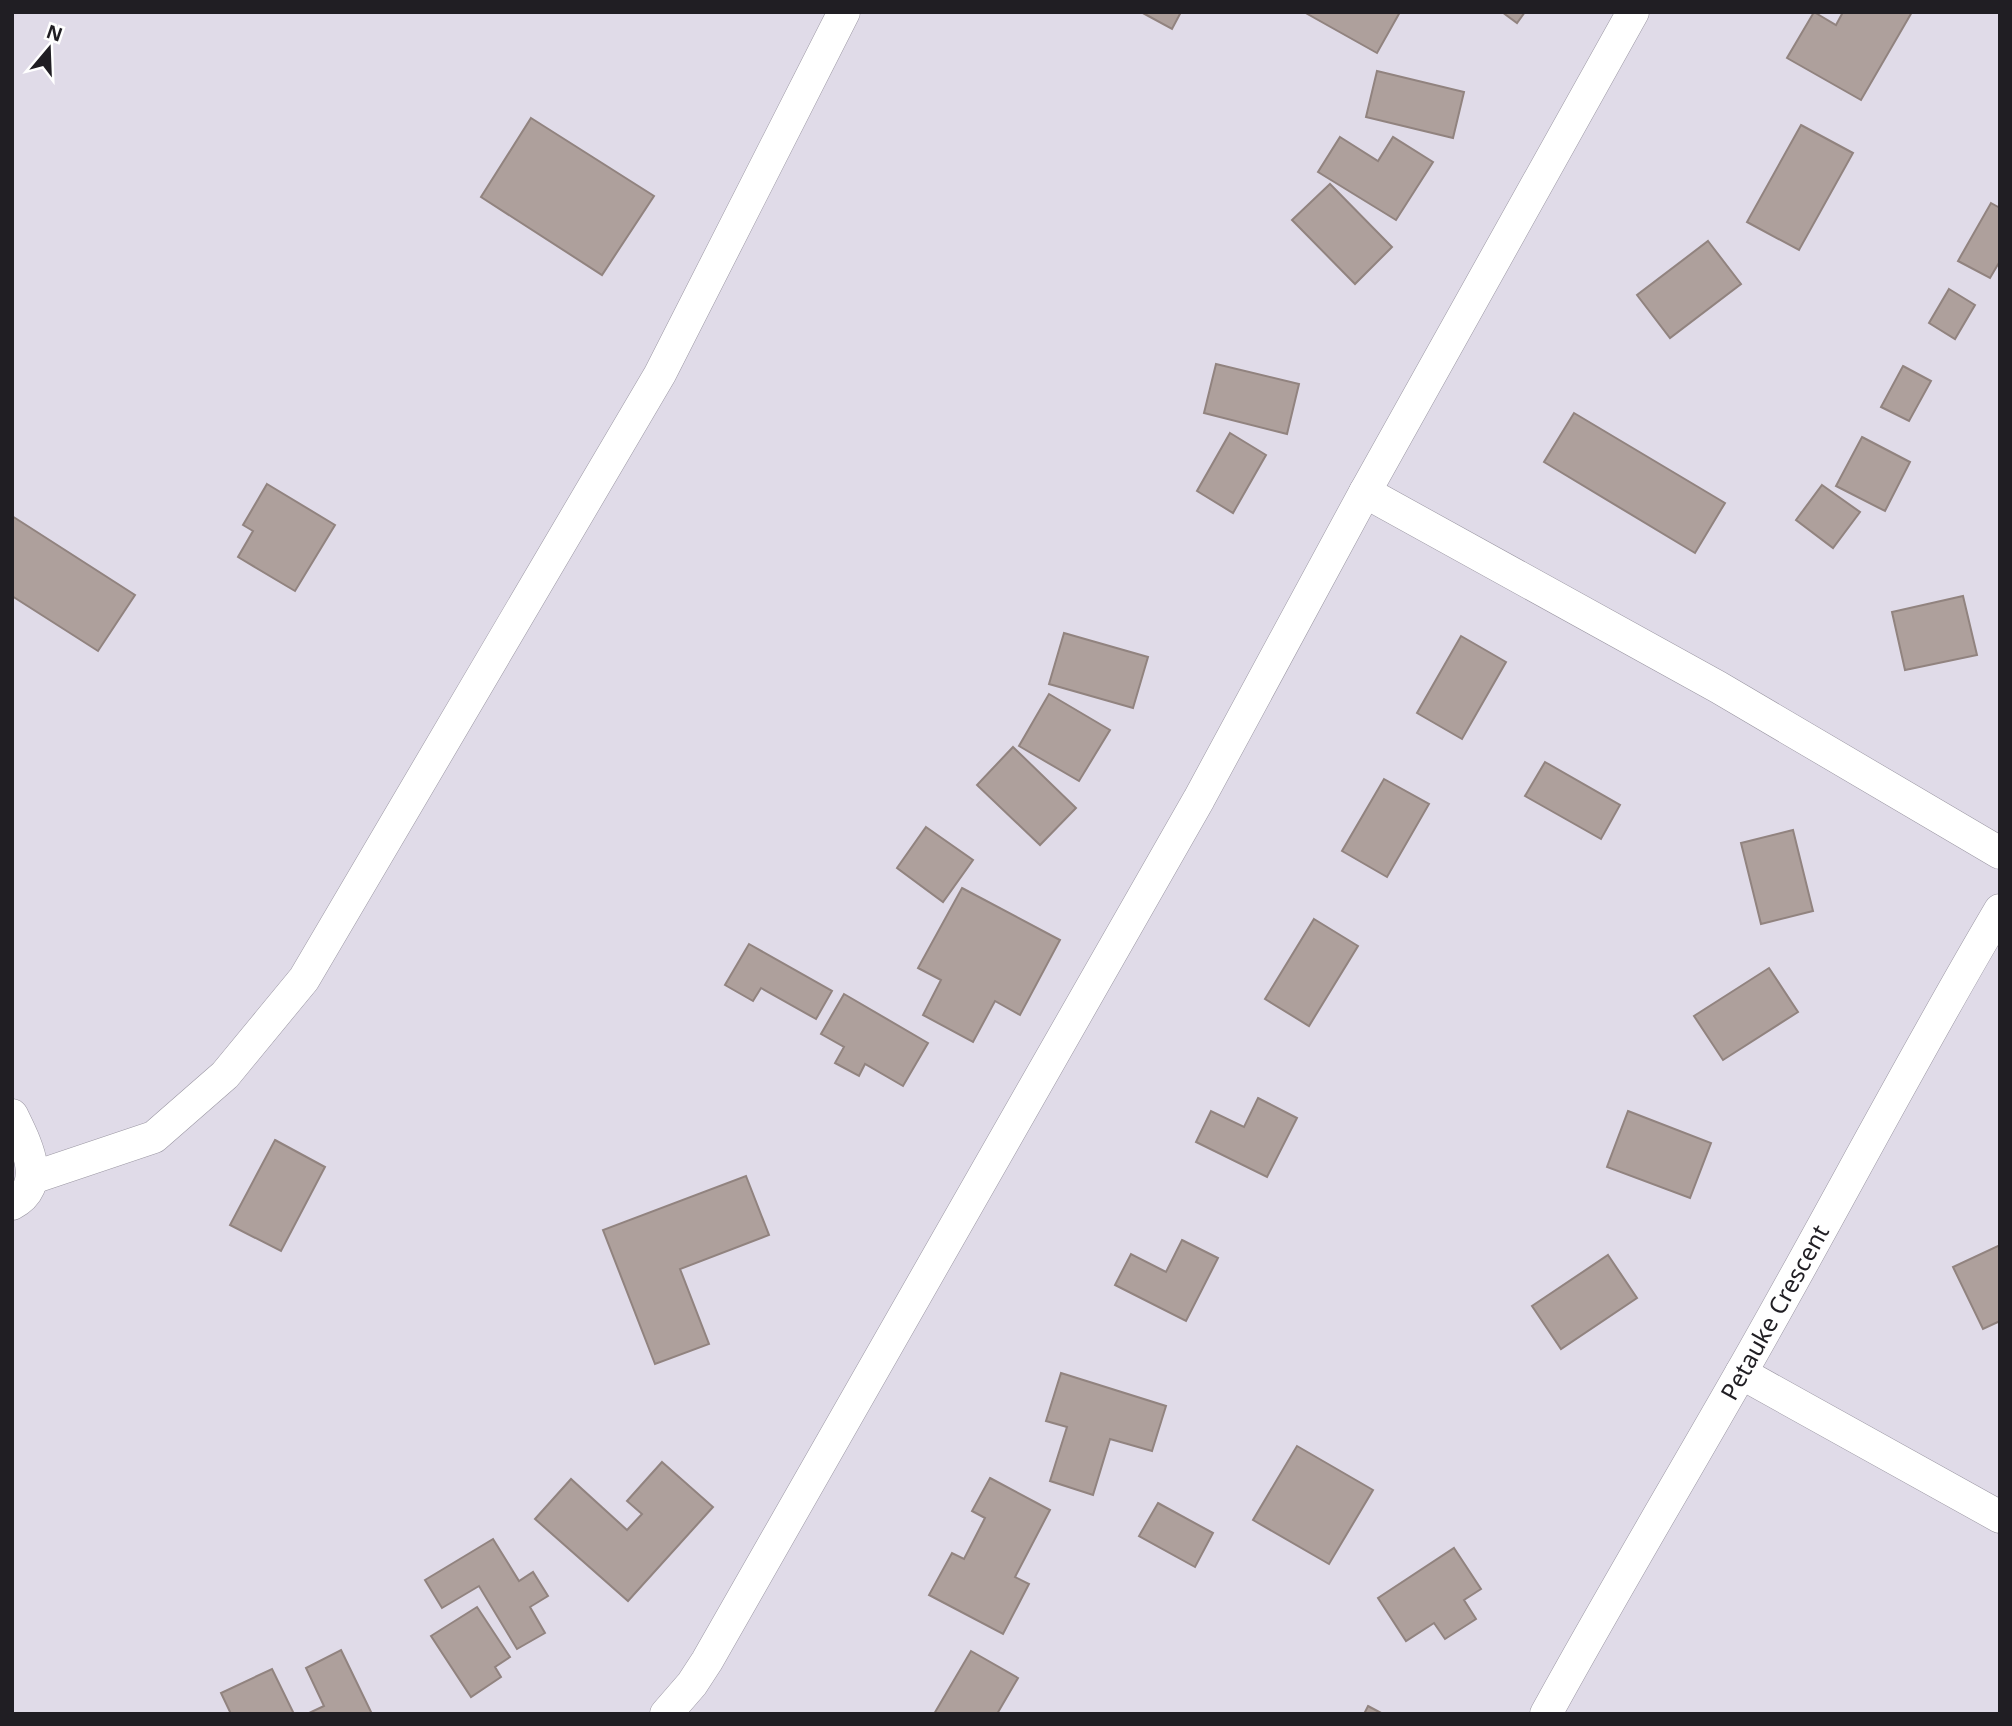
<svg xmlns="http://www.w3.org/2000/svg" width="2012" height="1726" viewBox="0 0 2012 1726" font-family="'Noto Sans',sans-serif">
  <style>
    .building { fill: #aea09c; stroke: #91837f; stroke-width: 2 }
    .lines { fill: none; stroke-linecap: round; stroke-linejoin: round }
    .street-casing { stroke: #9b97a3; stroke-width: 33 }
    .street { stroke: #fff; stroke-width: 32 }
    .labels { text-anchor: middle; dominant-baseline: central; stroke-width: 5; stroke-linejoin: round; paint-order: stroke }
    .street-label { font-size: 24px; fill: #201e23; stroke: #fff }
  </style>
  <rect width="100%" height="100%" fill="#e0dbe8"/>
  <g class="building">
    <polygon points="1141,12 1181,12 1172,29"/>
    <polygon points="1304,12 1400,12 1377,53"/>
    <polygon points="1502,12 1525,12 1517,23"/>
    <polygon points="1814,12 1836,25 1843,12 1912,12 1861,100 1787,58"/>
    <polygon points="1377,71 1464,92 1453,138 1366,117"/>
    <polygon points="531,118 654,196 602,275 481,197"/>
    <polygon points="1801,125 1853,153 1799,250 1747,222"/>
    <polygon points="1340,137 1378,161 1393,137 1433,162 1396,220 1318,172"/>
    <polygon points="1330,184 1392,247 1355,284 1292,220"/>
    <polygon points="1991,203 2000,208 2000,261 1990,278 1958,261"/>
    <polygon points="1708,241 1741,284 1670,338 1637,295"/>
    <polygon points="1949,289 1975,305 1955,339 1929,323"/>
    <polygon points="1216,364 1299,384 1287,434 1204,413"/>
    <polygon points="1903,366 1931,381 1909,421 1881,407"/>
    <polygon points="1574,413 1725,503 1695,553 1544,462"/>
    <polygon points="1230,433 1266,455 1233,513 1197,491"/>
    <polygon points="1862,437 1910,462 1885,511 1836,486"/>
    <polygon points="267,484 335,525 295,591 238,557 253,531 243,525"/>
    <polygon points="1822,485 1860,512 1833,548 1796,520"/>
    <polygon points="12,516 135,595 98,651 12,596"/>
    <polygon points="1963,596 1977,655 1905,670 1892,612"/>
    <polygon points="1064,633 1148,657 1133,708 1049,684"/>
    <polygon points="1461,636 1506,662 1462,739 1417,713"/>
    <polygon points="1049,694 1110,730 1079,781 1019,746"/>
    <polygon points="1013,747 1076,808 1040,845 977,785"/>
    <polygon points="1545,762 1620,805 1601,839 1525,796"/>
    <polygon points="1384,779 1429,804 1387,877 1342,851"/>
    <polygon points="926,827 973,860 943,902 897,868"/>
    <polygon points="1793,830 1813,911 1761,924 1741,843"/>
    <polygon points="962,888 1060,940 1020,1015 995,1001 973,1042 923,1015 941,980 918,968"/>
    <polygon points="1314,919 1358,946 1309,1026 1265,999"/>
    <polygon points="749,944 832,991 816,1019 761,988 753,1001 725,985"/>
    <polygon points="1769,968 1798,1012 1723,1060 1694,1016"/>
    <polygon points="844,994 928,1043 903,1086 865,1064 859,1076 835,1063 844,1047 821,1034"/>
    <polygon points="1258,1098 1297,1118 1267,1177 1196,1142 1211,1111 1244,1127"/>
    <polygon points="1628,1111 1711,1143 1690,1198 1607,1167"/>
    <polygon points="275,1140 325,1167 281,1251 230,1225"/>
    <polygon points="746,1176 769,1235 680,1269 709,1344 655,1364 603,1230"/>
    <polygon points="1182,1240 1218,1258 1186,1321 1115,1285 1131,1254 1166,1272"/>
    <polygon points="2000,1245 2000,1321 1983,1329 1953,1267"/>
    <polygon points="1608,1255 1637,1298 1561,1349 1532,1306"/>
    <polygon points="1061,1373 1166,1406 1152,1451 1110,1439 1093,1495 1050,1481 1067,1427 1046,1421"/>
    <polygon points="1297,1446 1373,1490 1329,1564 1253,1520"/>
    <polygon points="662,1462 713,1507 628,1601 535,1519 571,1479 627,1530 642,1514 627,1501"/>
    <polygon points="990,1478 1050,1510 1015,1577 1029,1584 1003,1634 929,1595 952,1553 964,1559 985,1518 972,1511"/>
    <polygon points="1158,1503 1213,1533 1195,1567 1139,1536"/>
    <polygon points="493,1539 519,1581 533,1572 548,1596 530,1607 545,1633 517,1649 479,1586 442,1608 425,1580"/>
    <polygon points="1454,1548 1481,1589 1464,1600 1476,1619 1445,1639 1434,1623 1406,1641 1378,1598"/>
    <polygon points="477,1607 510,1657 495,1667 501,1677 471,1697 431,1636"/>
    <polygon points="341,1650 372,1714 307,1714 324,1706 306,1668"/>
    <polygon points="971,1651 1018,1678 997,1714 934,1714"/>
    <polygon points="272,1669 294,1714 231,1714 221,1693"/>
    <polygon points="1368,1706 1383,1714 1364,1714"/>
  </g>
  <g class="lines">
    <g class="street-casing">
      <g id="street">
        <polyline points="1365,492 1718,687 2000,853"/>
        <path d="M12,1115c13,27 37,70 0,89"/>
        <polyline points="32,1178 154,1137 225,1075 304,979 660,374 844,12"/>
        <polyline points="1741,1373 2000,1517"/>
        <polyline points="666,1714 692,1684 707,1661 1199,799 1365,492 1633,12"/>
        <path d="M1546,1714c63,-115 130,-227 195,-341 88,-154 169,-311 259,-463"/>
      </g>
    </g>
    <use href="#street" class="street"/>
  </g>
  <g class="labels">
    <g class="street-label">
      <text transform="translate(1774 1312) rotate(-61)">Petauke Crescent</text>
    </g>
  </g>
  <rect width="2012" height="1726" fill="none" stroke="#201e23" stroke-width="28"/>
  <g transform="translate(49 49) rotate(19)" stroke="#ffffff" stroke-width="5" paint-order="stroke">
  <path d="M0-5L12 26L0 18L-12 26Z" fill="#201e23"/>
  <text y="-10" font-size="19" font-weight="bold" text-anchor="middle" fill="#201e23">N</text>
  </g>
</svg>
